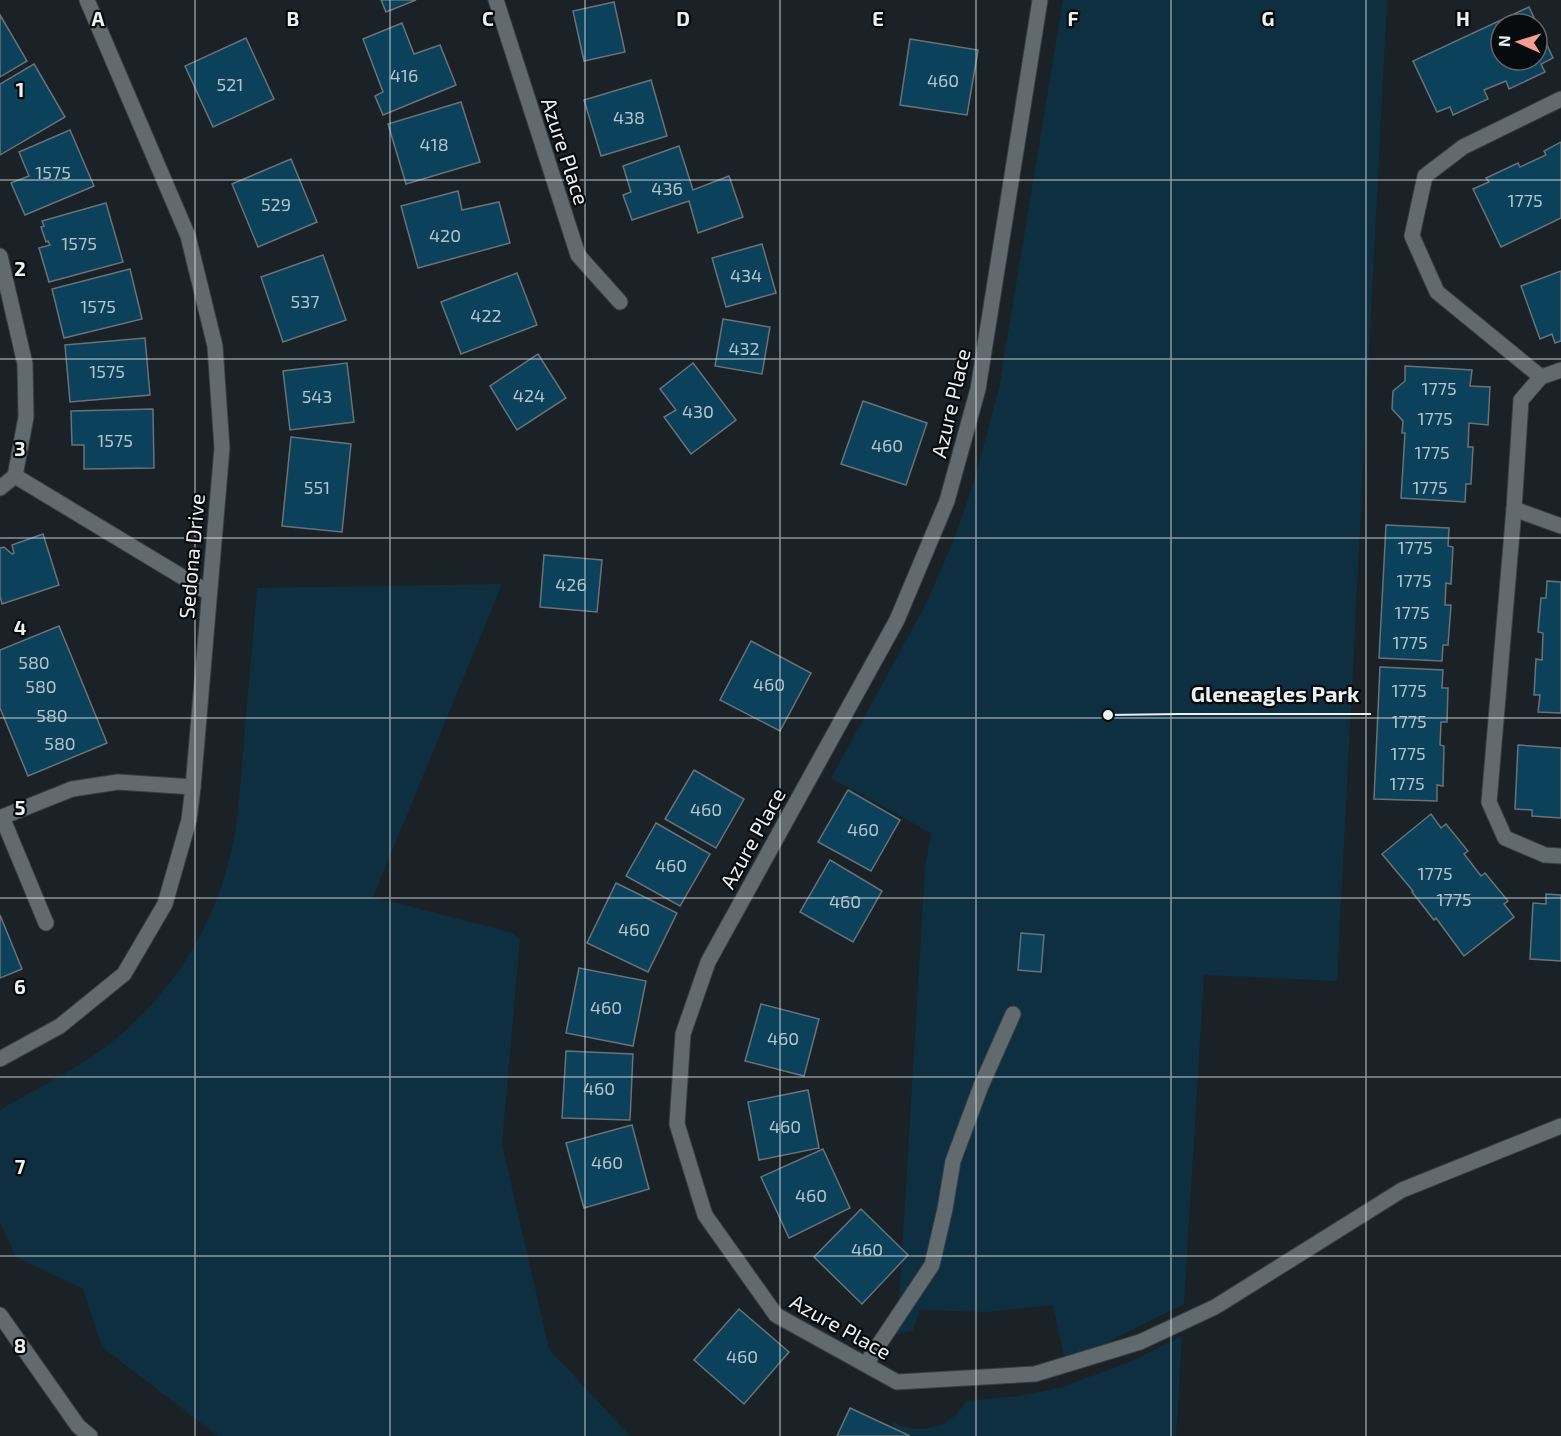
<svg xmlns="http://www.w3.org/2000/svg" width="1561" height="1436" viewBox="0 0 1561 1436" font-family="'Exo 2',sans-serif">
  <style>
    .green { fill: #0e2f40 }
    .building { fill: #0b415b; stroke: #697277; stroke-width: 1.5 }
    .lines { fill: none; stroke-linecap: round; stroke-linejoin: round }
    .service-casing { stroke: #383e42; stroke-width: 17 }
    .minor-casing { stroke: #383e42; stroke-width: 17 }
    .service { stroke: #616a6f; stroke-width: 15 }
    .minor { stroke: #616a6f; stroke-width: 15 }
    .grid { fill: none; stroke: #ebf0f3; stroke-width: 1.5; stroke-opacity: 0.55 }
    .labels { text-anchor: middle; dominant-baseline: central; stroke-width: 4.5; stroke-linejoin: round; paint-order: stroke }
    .number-label { font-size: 18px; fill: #b3c4cd }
    .street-label { font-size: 21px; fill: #ebf0f3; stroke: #080b0d }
    .grid-label { font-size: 20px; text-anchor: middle; font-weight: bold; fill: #ebf0f3; stroke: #080b0d; stroke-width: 4.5; stroke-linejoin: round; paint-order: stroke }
    .leader { fill: none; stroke: #ebf0f3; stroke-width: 2 }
    .callout-dot { fill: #ebf0f3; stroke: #080b0d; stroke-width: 2 }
    .callout-label { font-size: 22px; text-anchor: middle; font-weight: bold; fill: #ebf0f3; stroke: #080b0d; stroke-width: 4.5; stroke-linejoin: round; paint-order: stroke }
  </style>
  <rect width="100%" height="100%" fill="#1b2227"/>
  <g class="green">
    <polygon points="1063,0 1387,0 1337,981 1204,975 1184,1304 1094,1349 1067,1358 1063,1352 1053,1305 987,1312 920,1310 913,1330 897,1335 925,869 931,833 831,778 925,606 953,542 974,482 999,388"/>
    <path d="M502,584l-129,313 140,36 7,6 -18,205 47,205 81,87h-412l-116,-89 -19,-58 -67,-32 -16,-35v-112c42,-25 90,-47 126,-80 59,-53 96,-121 109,-198 5,-30 6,-61 9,-91 4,-51 9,-102 13,-153z"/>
    <path d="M1182,1336l-6,100h-284l1,-14c26,14 59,6 73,-21l52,-5 42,-8 72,-27z"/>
  </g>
  <g class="building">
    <polygon points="381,0 416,0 386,12"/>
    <polygon points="614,2 625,52 584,61 573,11"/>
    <polygon points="1529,7 1537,24 1501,24 1501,60 1537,60 1537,24 1553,58 1541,64 1545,72 1509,89 1506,81 1484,90 1488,99 1453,115 1450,107 1437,112 1413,61"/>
    <polygon points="0,15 27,61 0,77"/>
    <polygon points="402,23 414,54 440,45 456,85 383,115 375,96 383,92 363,39"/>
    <polygon points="246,38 274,99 213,127 185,66"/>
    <polygon points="910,39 978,50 967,115 900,105"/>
    <polygon points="34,64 65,117 0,155 0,84"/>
    <polygon points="651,80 667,136 601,156 584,100"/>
    <polygon points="461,102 480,162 406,184 388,124"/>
    <polygon points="70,130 94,186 25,215 11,183 29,176 19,152"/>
    <polygon points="1561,142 1561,218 1501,247 1473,189 1489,182 1486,178 1518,163 1520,167 1546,155 1544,151"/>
    <polygon points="679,146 693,190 729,176 743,217 698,233 689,201 632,220 623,195 631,192 623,166"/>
    <polygon points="291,159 317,222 258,247 232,184"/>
    <polygon points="458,191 462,210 499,202 510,243 418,268 401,206"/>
    <polygon points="106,203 123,262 49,282 39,248 50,245 48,241 46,242 41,227 44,226 42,221"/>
    <polygon points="762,244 776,293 726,307 712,258"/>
    <polygon points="323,255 346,320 283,342 261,277"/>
    <polygon points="130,269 142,319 64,338 52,289"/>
    <polygon points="1561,271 1561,341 1555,343 1552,334 1540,339 1521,286"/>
    <polygon points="517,273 537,325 461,354 441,302"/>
    <polygon points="723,319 770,327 762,374 715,366"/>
    <polygon points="145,338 150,395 70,402 65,345"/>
    <polygon points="538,354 566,398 517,430 490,386"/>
    <polygon points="347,363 354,422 290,430 283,371"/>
    <polygon points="693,363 736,420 691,454 664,417 676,410 660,389"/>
    <polygon points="1405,366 1472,370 1470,386 1490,387 1488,425 1469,423 1468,447 1473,447 1471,484 1466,484 1465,502 1401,498 1405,433 1402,433 1403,421 1392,409 1393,391 1405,381"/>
    <polygon points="863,401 927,423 906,485 841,464"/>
    <polygon points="153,409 154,468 84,469 84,445 72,445 71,411"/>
    <polygon points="291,437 351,444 342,532 282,526"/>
    <polygon points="1386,525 1449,528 1448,546 1453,547 1451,584 1446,583 1445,605 1451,605 1448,645 1443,645 1442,661 1379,658"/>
    <polygon points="43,534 59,585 2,604 0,596 0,548 4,547 12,554 14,553 12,545"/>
    <polygon points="544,555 602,560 597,612 540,607"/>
    <polygon points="1547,581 1561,582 1561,713 1538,712 1540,695 1534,695 1536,659 1542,660 1543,633 1538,632 1541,598 1546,598"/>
    <polygon points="59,626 107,743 28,776 0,708 0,650"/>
    <polygon points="751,641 811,673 780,731 720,700"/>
    <polygon points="1380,667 1443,670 1442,688 1448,688 1447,722 1441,722 1440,745 1444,746 1443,786 1437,785 1437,801 1374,799"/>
    <polygon points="1518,745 1561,748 1561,818 1532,816 1532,810 1515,809"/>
    <polygon points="694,770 744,799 716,848 665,819"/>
    <polygon points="848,790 900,820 871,871 818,842"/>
    <polygon points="1431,814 1441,828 1446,824 1468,851 1464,854 1481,876 1485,873 1508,901 1504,904 1514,917 1464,956 1436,918 1434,920 1412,892 1413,891 1382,854"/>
    <polygon points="656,823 710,854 680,906 626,876"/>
    <polygon points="830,860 882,891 853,942 800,912"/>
    <polygon points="616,883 677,913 648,972 587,943"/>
    <polygon points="1546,894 1561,895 1561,961 1530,959 1533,903 1546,904"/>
    <polygon points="0,915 22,969 0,978"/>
    <polygon points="1021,933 1044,935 1041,972 1018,970"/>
    <polygon points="579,968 646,981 633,1046 566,1033"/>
    <polygon points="761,1004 819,1019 804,1076 745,1061"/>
    <polygon points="566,1051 633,1054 630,1120 562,1118"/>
    <polygon points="808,1090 819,1148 759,1160 748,1102"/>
    <polygon points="632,1125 649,1189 584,1208 566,1143"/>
    <polygon points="823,1149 850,1208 789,1238 761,1177"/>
    <polygon points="861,1209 908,1255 862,1304 814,1257"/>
    <polygon points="739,1309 789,1352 744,1404 694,1360"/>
    <polygon points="850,1408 910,1436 837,1436"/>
  </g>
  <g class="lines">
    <g class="service-casing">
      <g id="service">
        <polyline points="1040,0 978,389 947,501 897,620 708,962 683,1034 677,1124 705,1215 776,1315 897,1382 1035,1374 1140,1342 1215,1307 1402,1190 1561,1126"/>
        <polyline points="46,923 2,817 72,789 118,782 193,787"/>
        <polyline points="866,1364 932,1265 945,1209 953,1161 981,1086 1013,1014"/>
      </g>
    </g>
    <g class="minor-casing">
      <g id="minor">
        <polyline points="496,0 578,255 620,302"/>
        <polyline points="0,256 25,364 26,417 15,476 0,488"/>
        <polyline points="1541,377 1437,292 1412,236 1425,176 1463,147 1561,99"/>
        <polyline points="15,476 209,593"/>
        <polyline points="1514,509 1521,400 1541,377 1561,370"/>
        <polyline points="1561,526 1514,509 1489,802 1505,838 1545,855 1561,856"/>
        <polyline points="0,1059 60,1026 124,974 165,904 189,820 193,787 222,448 215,346 188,236 87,0"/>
        <polyline points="0,1315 78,1426 90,1436"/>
      </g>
    </g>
    <use href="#service" class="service"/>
    <use href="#minor" class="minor"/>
  </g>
  <path class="grid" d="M195,0v1436M390,0v1436M585,0v1436M780,0v1436M976,0v1436M1171,0v1436M1366,0v1436M0,180h1561M0,359h1561M0,538h1561M0,718h1561M0,898h1561M0,1077h1561M0,1256h1561"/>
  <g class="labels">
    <g class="number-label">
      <text x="404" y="75">416</text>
      <text x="943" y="80">460</text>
      <text x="230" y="84">521</text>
      <text x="629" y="117">438</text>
      <text x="434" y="144">418</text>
      <text x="53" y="172">1575</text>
      <text x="667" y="188">436</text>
      <text x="1525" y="200">1775</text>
      <text x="276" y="204">529</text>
      <text x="445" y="235">420</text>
      <text x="79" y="243">1575</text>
      <text x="746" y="275">434</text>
      <text x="305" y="301">537</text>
      <text x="98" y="306">1575</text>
      <text x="486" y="315">422</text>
      <text x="744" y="348">432</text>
      <text x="107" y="371">1575</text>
      <text x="1439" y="388">1775</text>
      <text x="529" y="395">424</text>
      <text x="317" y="396">543</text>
      <text x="698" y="411">430</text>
      <text x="1435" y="418">1775</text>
      <text x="115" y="440">1575</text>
      <text x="887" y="445">460</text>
      <text x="1432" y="452">1775</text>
      <text x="317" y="487">551</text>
      <text x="1430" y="487">1775</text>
      <text x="1415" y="547">1775</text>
      <text x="1414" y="580">1775</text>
      <text x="571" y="584">426</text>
      <text x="1412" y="612">1775</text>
      <text x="1410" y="642">1775</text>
      <text x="34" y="662">580</text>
      <text x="769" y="684">460</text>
      <text x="41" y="686">580</text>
      <text x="1409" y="690">1775</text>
      <text x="52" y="715">580</text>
      <text x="1409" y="721">1775</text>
      <text x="60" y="743">580</text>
      <text x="1408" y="753">1775</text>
      <text x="1407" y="783">1775</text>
      <text x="706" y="809">460</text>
      <text x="863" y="829">460</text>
      <text x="671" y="865">460</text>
      <text x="1435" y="873">1775</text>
      <text x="1454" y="899">1775</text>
      <text x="845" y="901">460</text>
      <text x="634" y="929">460</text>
      <text x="606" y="1007">460</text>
      <text x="783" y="1038">460</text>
      <text x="599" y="1088">460</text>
      <text x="785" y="1126">460</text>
      <text x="607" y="1162">460</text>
      <text x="811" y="1195">460</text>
      <text x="867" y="1249">460</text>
      <text x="742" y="1356">460</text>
    </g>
    <g class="street-label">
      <text transform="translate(566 151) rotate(72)">Azure Place</text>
      <text transform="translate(950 403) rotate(-77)">Azure Place</text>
      <text transform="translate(191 556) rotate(-85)">Sedona Drive</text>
      <text transform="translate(752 838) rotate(-61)">Azure Place</text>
      <text transform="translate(841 1326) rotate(29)">Azure Place</text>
    </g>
  </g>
  <g class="grid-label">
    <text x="98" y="26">A</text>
    <text x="293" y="26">B</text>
    <text x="488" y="26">C</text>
    <text x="683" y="26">D</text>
    <text x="878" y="26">E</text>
    <text x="1073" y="26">F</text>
    <text x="1268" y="26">G</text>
    <text x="1463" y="26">H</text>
    <text x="20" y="97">1</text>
    <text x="20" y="276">2</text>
    <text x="20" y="456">3</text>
    <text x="20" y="635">4</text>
    <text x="20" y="815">5</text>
    <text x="20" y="994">6</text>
    <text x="20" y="1174">7</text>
    <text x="20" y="1353">8</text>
  </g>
  <path class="leader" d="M1108 715L1179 714H1371"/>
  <circle class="callout-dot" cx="1108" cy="715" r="6"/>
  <g class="callout-label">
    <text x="1275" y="702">Gleneagles Park</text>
  </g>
  <g transform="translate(1519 42) rotate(273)"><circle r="28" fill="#080b0d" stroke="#636769" stroke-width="1.5"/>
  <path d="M0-4.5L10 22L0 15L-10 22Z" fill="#f59c94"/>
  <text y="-9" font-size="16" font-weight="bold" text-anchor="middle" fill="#ebf0f3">N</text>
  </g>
</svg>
